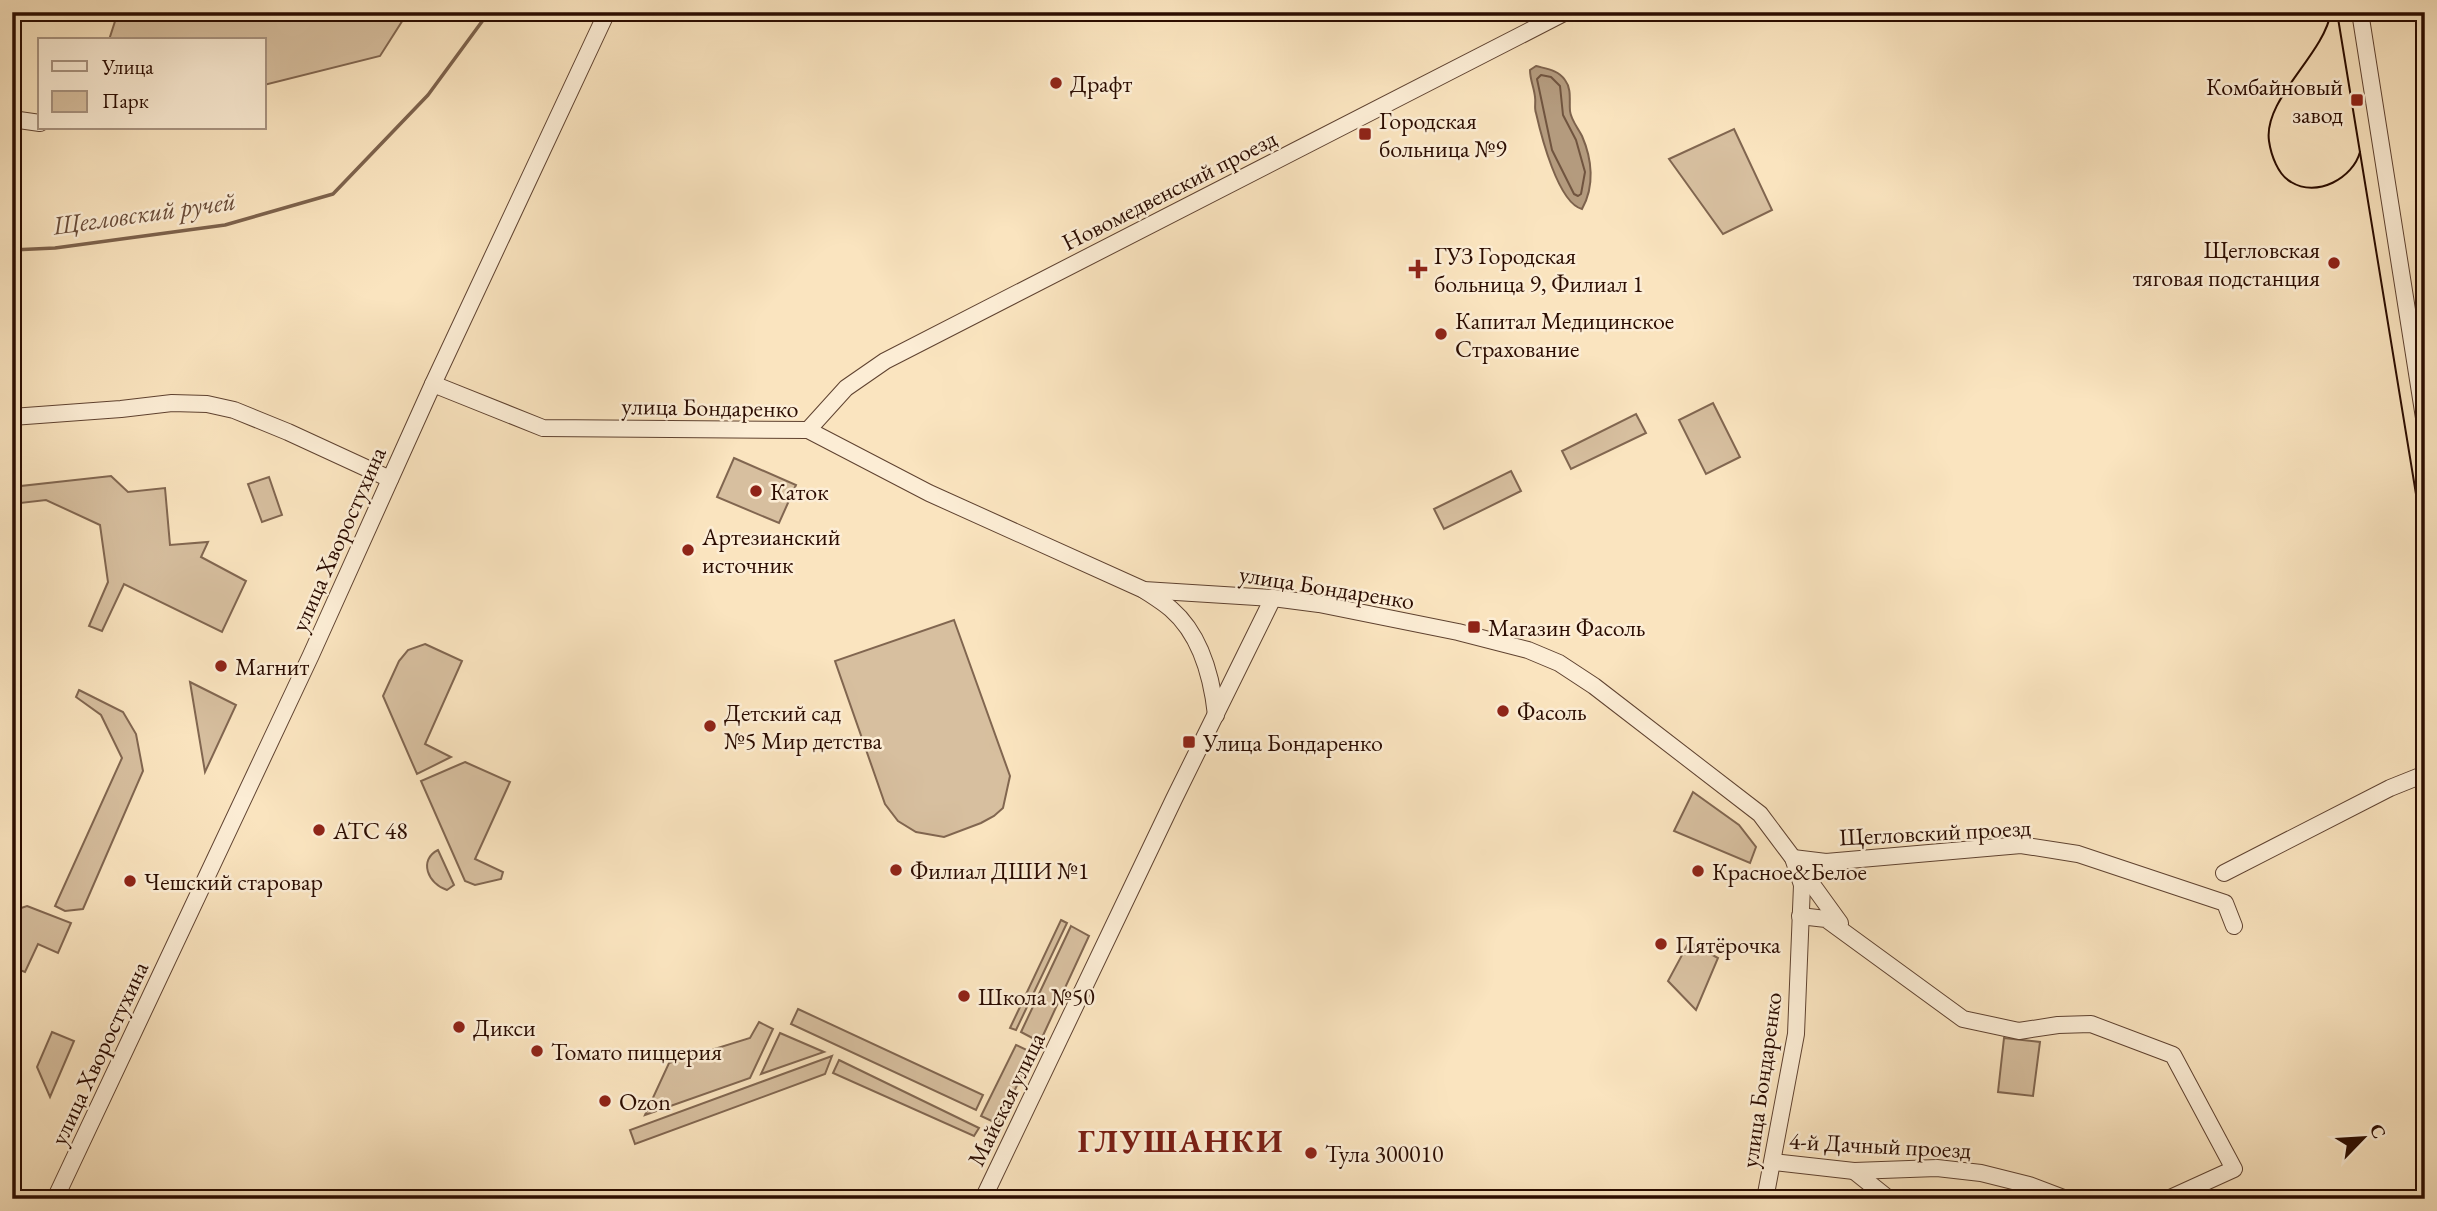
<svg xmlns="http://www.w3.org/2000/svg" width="2437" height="1211" viewBox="0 0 2437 1211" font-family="'EB Garamond',serif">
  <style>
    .green { fill: #d7bf9f; stroke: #816650; stroke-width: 2 }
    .water { fill: #b49b7e; stroke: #7d624c; stroke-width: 2 }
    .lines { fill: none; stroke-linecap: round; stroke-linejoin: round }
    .shore { stroke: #70543f; stroke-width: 2 }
    .stream { stroke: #7d624c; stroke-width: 3.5 }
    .minor-casing { stroke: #5f4230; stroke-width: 18 }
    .minor { stroke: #fcedd5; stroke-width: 16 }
    .tram { stroke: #2b0c00; stroke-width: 2 }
    .poi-dot { fill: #8f2418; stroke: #fcedd5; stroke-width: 2.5 }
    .labels { text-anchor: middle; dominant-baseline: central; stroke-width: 5; stroke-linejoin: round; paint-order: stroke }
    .poi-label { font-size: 24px; fill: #2b0c00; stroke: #fcedd5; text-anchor: start }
    .street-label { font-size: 24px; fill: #2b0c00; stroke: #fcedd5 }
    .water-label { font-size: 26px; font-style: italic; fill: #694c39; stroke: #fcedd5 }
    .district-label { font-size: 32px; font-weight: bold; letter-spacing: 2px; fill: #7a1f14; stroke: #fcedd5 }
  </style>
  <rect width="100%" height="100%" fill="#fae4bf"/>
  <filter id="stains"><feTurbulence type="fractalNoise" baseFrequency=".00286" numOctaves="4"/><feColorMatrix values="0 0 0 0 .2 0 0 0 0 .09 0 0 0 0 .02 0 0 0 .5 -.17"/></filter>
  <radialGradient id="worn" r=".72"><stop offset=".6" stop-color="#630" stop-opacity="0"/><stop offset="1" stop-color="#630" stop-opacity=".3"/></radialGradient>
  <g class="green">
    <polygon points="118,12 408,12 380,56 264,85 264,40 109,40"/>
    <polygon points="1734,129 1772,210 1723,234 1669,159"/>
    <polygon points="1713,403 1740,457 1706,474 1679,420"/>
    <polygon points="1636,414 1646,433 1571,469 1562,451"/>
    <polygon points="734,458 796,485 779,523 717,497"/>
    <polygon points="1511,471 1521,491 1444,529 1434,509"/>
    <polygon points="111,476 128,492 165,488 170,545 208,542 201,557 246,581 222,632 124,584 102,631 89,626 108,582 100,525 46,500 12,504 12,487"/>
    <polygon points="269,477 282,515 262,522 248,484"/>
    <polygon points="954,620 1010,776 1003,808 994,816 981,823 944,837 916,832 898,821 885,804 835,661"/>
    <polygon points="425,644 462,661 425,744 451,757 417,774 383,696 399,661 408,650"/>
    <polygon points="190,682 236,705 205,772"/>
    <polygon points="79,690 123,712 136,734 143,771 83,909 65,911 55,906 122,758 101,715 76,697"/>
    <polygon points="465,762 510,782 475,859 503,872 501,879 475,885 465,881 421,781"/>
    <polygon points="1693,792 1739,825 1756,847 1750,863 1674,831"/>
    <path d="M438,850l16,35 -7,5c-19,-6 -29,-30 -9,-40z"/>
    <polygon points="27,906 71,923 58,953 38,944 25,972 20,970 12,988 12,953 19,938 12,934 12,911"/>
    <polygon points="1061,920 1067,923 1016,1030 1010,1028"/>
    <polygon points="1071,926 1089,936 1040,1042 1021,1032"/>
    <polygon points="1689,942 1718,958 1696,1010 1668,981"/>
    <polygon points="798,1009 983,1095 976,1110 791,1024"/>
    <polygon points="759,1022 773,1029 750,1078 645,1115 669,1063 750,1038"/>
    <polygon points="52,1032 74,1041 50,1097 37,1067"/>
    <polygon points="780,1033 824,1052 761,1074"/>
    <polygon points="2004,1038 2040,1042 2033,1096 1998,1092"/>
    <polygon points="1016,1045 1033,1053 998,1124 981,1116"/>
    <polygon points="832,1056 825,1074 635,1144 630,1130"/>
    <polygon points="839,1060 979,1128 974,1136 833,1073"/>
  </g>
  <path class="water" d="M1536,66c11,3 22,4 29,14 7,9 4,21 5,31 1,9 8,17 12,25 10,23 13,50 0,73 -24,-6 -41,-74 -46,-96 -2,-5 0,-11 -1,-16 -1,-10 -5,-17 -5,-27z"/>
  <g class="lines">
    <polygon class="shore" points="1541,75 1551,77 1560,86 1563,115 1576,140 1585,172 1581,194 1578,196 1574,194 1552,150 1537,79"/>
    <polyline class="stream" points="12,250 55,248 225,225 333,194 428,95 489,12"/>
    <g class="minor-casing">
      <g id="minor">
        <polyline points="2360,12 2425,424"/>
        <polyline points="12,119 40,123"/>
        <polyline points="433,384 543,428 808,430 929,493 1144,590 1273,598 1319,604 1458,632 1528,650 1559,663 1594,686 1760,814 1793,858 1802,885 1796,1034 1765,1199"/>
        <polyline points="12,417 121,409 172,403 207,404 234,410 288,432 390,479"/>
        <polyline points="808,430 846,388 885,361 1566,12"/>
        <path d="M1144,590c9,6 19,12 27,19 30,26 41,69 45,106"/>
        <polyline points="2224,873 2390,788 2425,774"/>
        <polyline points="1800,916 1826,919 1963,1019 2019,1031 2058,1025 2091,1024 2173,1055 2234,1169 2168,1199"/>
        <polyline points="1840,923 1793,858 1826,862 2021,845 2078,854 2225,903 2234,926"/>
        <polyline points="1773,1162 1854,1171 1937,1168 1981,1173 2029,1185 2066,1199"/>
        <polyline points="1854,1171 1889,1199"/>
        <polyline points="55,1199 311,655 433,384 607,12"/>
        <polyline points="983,1199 1174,799 1273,598"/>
      </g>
    </g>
    <use href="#minor" class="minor"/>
    <g class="tram">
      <path d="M2331,12c-7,43 -68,87 -62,129 2,14 9,34 22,41 26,16 62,-4 69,-30"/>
      <polyline points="2337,12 2425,549"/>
    </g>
  </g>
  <g class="poi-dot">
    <circle cx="1056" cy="83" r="7"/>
    <rect x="2350" y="93" width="14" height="14" rx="3.5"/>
    <rect x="1358" y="127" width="14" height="14" rx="3.5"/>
    <circle cx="2334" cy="263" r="7"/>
    <path d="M1414.5 258.5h7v7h7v7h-7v7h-7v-7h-7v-7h7z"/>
    <circle cx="1441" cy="334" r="7"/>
    <circle cx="756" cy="491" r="7"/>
    <circle cx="688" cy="550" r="7"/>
    <rect x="1467" y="620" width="14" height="14" rx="3.5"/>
    <circle cx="221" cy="666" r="7"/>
    <circle cx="1503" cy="711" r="7"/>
    <circle cx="710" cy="726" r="7"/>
    <rect x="1182" y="735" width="14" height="14" rx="3.5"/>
    <circle cx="319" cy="830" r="7"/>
    <circle cx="896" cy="870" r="7"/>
    <circle cx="1698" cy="871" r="7"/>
    <circle cx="130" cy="881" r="7"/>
    <circle cx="1661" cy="944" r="7"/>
    <circle cx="964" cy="996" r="7"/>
    <circle cx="459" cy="1027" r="7"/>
    <circle cx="537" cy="1051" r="7"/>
    <circle cx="605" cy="1101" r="7"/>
    <circle cx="1311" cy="1153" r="7"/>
  </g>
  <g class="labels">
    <g class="poi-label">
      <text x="1070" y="83">Драфт</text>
      <text x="2343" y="86" text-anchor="end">Комбайновый<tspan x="2343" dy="28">завод</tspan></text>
      <text x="1379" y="120">Городская<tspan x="1379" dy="28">больница №9</tspan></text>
      <text x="2320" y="249" text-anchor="end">Щегловская<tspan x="2320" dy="28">тяговая подстанция</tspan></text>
      <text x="1434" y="255">ГУЗ Городская<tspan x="1434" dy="28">больница 9, Филиал 1</tspan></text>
      <text x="1455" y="320">Капитал Медицинское<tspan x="1455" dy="28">Страхование</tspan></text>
      <text x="770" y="491">Каток</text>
      <text x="702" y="536">Артезианский<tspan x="702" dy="28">источник</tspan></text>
      <text x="1488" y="627">Магазин Фасоль</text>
      <text x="235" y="666">Магнит</text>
      <text x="1517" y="711">Фасоль</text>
      <text x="724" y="712">Детский сад<tspan x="724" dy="28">№5 Мир детства</tspan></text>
      <text x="1203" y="742">Улица Бондаренко</text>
      <text x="333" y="830">АТС 48</text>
      <text x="910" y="870">Филиал ДШИ №1</text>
      <text x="1712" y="871">Красное&amp;Белое</text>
      <text x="144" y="881">Чешский старовар</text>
      <text x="1675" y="944">Пятёрочка</text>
      <text x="978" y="996">Школа №50</text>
      <text x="473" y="1027">Дикси</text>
      <text x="551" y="1051">Томато пиццерия</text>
      <text x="619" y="1101">Ozon</text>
      <text x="1325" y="1153">Тула 300010</text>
    </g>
    <g class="street-label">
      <text transform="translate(1169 190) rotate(-27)">Новомедвенский проезд</text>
      <text transform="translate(710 407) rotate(1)">улица Бондаренко</text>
      <text transform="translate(338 539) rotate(-66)">улица Хворостухина</text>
      <text transform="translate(1327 587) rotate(9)">улица Бондаренко</text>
      <text transform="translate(1935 832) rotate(-3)">Щегловский проезд</text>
      <text transform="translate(99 1053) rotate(-65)">улица Хворостухина</text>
      <text transform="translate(1761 1080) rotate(-82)">улица Бондаренко</text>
      <text transform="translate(1006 1099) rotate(-64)">Майская улица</text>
      <text transform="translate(1880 1145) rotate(3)">4-й Дачный проезд</text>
    </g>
    <g class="water-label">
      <text transform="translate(144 213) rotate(-8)">Щегловский ручей</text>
    </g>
    <g class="district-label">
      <text x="1181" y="1141">ГЛУШАНКИ</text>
    </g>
  </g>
  <rect width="2437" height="1211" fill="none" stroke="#fae4bf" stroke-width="42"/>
  <rect x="14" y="14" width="2409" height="1183" fill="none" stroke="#2b0c00" stroke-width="3.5"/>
  <rect x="21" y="21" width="2395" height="1169" fill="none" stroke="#2b0c00" stroke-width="2"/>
  <rect x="38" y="38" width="228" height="91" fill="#fcedd5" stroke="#a89380" stroke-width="2"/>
  <rect x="52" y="61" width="35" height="10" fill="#fcedd5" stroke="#a89380" stroke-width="2"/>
  <text x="102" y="74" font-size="21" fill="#2b0c00">Улица</text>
  <rect x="52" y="91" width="35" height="21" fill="#d7bf9f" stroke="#a89380" stroke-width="2"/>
  <text x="102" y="108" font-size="21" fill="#2b0c00">Парк</text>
  <g transform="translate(2363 1138) rotate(65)" stroke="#fcedd5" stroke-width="5" paint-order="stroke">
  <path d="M0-5L12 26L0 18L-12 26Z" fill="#2b0c00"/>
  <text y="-10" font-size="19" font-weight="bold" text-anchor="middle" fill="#2b0c00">С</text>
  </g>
  <rect width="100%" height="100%" filter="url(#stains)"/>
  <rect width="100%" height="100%" fill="url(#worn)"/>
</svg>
